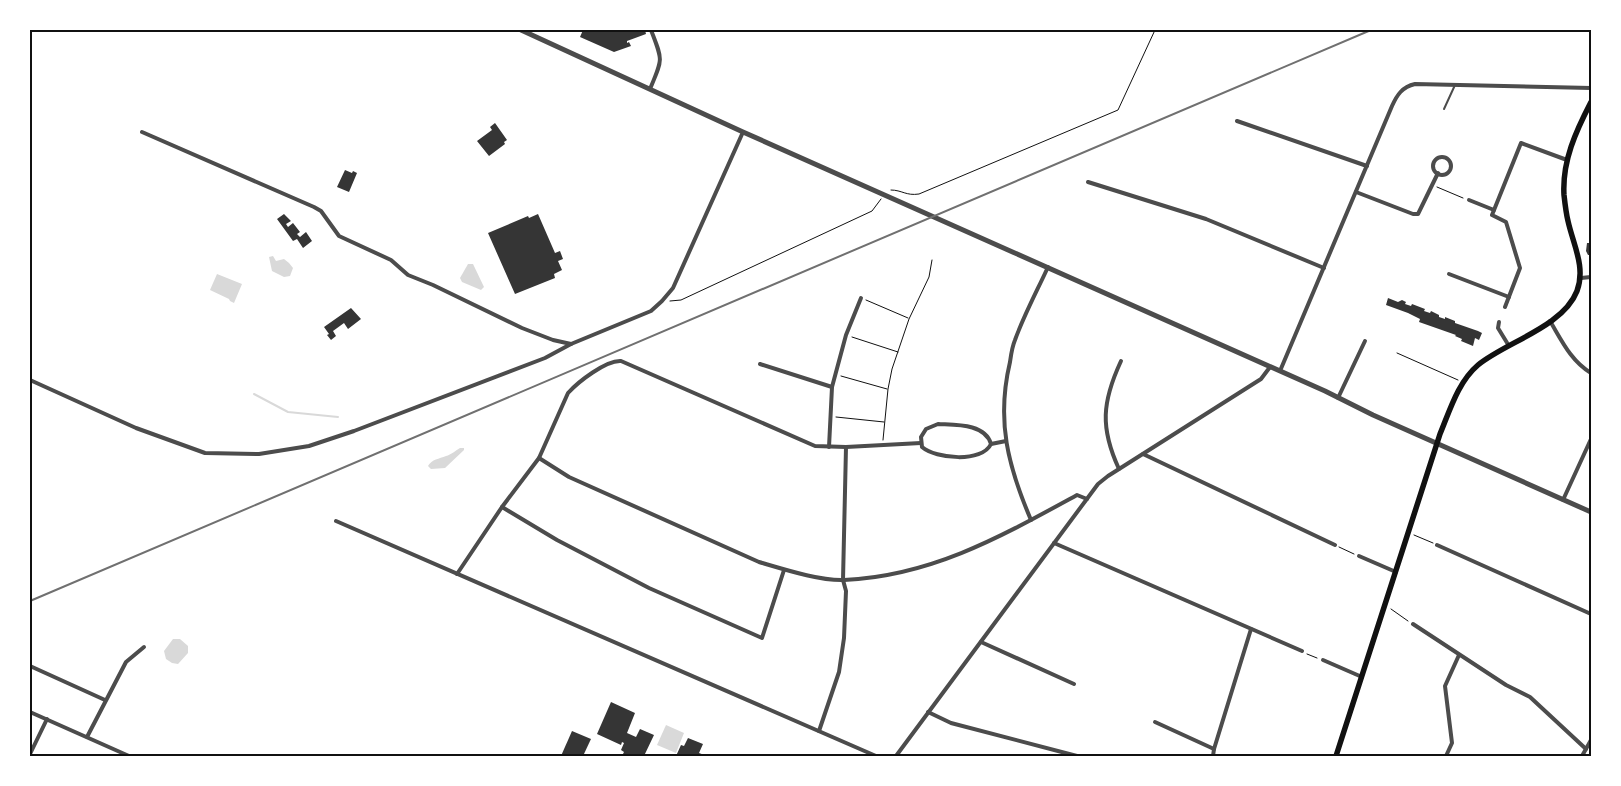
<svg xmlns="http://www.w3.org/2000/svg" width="1621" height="786" viewBox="0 0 1621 786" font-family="Raleway,sans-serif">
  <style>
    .water { fill: #d9d9d9 }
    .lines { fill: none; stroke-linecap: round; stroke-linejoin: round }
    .stream { stroke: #d9d9d9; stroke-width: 2 }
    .building { fill: #353535 }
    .path { stroke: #111; stroke-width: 1 }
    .service { stroke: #4c4c4c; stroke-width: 2 }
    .minor { stroke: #4c4c4c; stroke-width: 4 }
    .tertiary { stroke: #4c4c4c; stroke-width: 5 }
    .secondary { stroke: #111; stroke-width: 5.5 }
    .rail { stroke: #707070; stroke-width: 2 }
    .neatline { fill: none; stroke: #111; stroke-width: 2 }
  </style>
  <rect width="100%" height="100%" fill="#fff"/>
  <g class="water">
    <polygon points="273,256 276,261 284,259 289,263 293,268 290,276 284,277 272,271 269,257"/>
    <polygon points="468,264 473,264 484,287 481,290 462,282 460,278"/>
    <polygon points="217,274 242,284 234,303 230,301 229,299 210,290"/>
    <path d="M460,448h4v2l-19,18 -14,1 -3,-3c4,-7 11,-7 18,-10 5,-1 10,-6 14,-8z"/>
    <polygon points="173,639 180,639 188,646 188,653 178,664 172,663 166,659 164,651"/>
    <polygon points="666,725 684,733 676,753 657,745"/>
  </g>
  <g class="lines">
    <polyline class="stream" points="254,394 288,412 338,417"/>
  </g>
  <g class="building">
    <polygon points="583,30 645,30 646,34 627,41 627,43 629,42 631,46 614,52 580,37"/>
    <polygon points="495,123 507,140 504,142 505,144 489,156 477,141 492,130 490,127"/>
    <polygon points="345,170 352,173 353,171 357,173 349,192 337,187"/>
    <polygon points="284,214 291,221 286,224 288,227 293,223 300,232 297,234 300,237 306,232 312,241 303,248 297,239 293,241 277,219"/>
    <polygon points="538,214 555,253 560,251 563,259 558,261 562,270 554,274 555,278 515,294 488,233 528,216 529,218"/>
    <polygon points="1587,243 1591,243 1591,255 1588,255 1586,251"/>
    <polygon points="1388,298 1398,302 1402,300 1406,302 1405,304 1411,306 1412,304 1425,309 1424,311 1430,313 1431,311 1439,315 1439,317 1445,319 1445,317 1455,321 1455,323 1478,331 1482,333 1479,340 1475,338 1473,346 1461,341 1462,339 1455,336 1456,335 1419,322 1420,319 1408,313 1386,305"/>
    <polygon points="351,308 361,319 348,329 344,323 333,331 336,336 331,340 327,335 329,334 324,327"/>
    <polygon points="611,702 635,713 627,733 636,737 640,729 654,735 644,756 628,756 623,754 624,752 621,750 624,743 622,742 621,745 597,734"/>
    <polygon points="572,731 591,739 583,756 561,756"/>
    <polygon points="688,738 703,744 699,753 707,756 676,756 681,745 684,746"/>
  </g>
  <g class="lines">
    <g class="path">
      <polyline points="1437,187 1463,198"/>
      <path d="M891,190c11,0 15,6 28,4l199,-84 37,-80"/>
      <polyline points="866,300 908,318"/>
      <polyline points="670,301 681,300 872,211 881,199"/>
      <polyline points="852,337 898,352"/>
      <polyline points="1397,353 1458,380"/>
      <polyline points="841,376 887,389"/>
      <polyline points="836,417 884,422"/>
      <polyline points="883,440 888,389 892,369 909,319 929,277 932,260"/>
      <polyline points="1414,535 1433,543"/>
      <polyline points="1339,547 1354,554"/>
      <polyline points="1391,609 1408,621"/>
      <polyline points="1307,654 1317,658"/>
    </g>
    <polyline class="service" points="1444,109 1455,85"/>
    <g class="minor">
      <path d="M650,89c13,-31 13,-28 1,-59"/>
      <polyline points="1237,121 1367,166"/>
      <polyline points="142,132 314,207 321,211 339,236 391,260 408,275 433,285 522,328 553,340 571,344"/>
      <circle cx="1442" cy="166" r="9"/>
      <polyline points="1088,182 1206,219 1324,268"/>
      <polyline points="1356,192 1413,214 1418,214 1438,173"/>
      <polyline points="1469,200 1494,210"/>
      <polyline points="1449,274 1509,297"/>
      <polyline points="1581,278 1591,277"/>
      <polyline points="1505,307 1520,268 1506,222 1492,215 1521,143 1567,160"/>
      <path d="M1550,321c12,20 21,40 41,52"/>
      <polyline points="1499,322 1498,328 1509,346"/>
      <polyline points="760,364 832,387"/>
      <path d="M1280,371l112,-265c5,-11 10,-19 23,-22l176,4"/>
      <polyline points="30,380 136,428 205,453 259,454 309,446 354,431 545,358 571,344 651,311 662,301 673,288 743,132"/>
      <polyline points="1338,398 1365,341"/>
      <path d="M938,424c16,1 47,-1 53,20 -9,19 -55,15 -69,3l-1,-10 5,-8z"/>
      <polyline points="991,444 1006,441"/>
      <polyline points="829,447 832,387 846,335 861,298"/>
      <polyline points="1143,454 1335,545"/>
      <path d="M539,458l30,19 190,85c24,7 61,19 85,18 88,-4 158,-44 233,-85l10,4"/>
      <path d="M1119,469c-19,-41 -17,-67 2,-108"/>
      <polyline points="1563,500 1591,439"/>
      <polyline points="502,507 557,540 649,588 762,638 784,570"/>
      <path d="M1031,520c-23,-54 -35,-99 -21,-158 1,-7 2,-15 5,-22 9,-25 22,-49 33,-73"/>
      <polyline points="336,521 876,756"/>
      <polyline points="1054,543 1302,651"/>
      <polyline points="1437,545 1591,614"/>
      <polyline points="1359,556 1396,572"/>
      <path d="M457,574l45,-67 37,-49 29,-65c10,-11 38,-33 53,-32l194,85 31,1 75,-4"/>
      <polyline points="1413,624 1506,685 1530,697 1586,749"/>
      <polyline points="981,642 1074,684"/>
      <polyline points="1323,660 1362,677"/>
      <polyline points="30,666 105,700"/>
      <polyline points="30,712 129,756"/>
      <polyline points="928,712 951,723 1077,756"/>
      <polyline points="1155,722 1214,749"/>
      <polyline points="819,731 839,672 844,638 846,591 843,580 846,447"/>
      <polyline points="87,737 126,662 144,647"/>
      <polyline points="30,754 47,719"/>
      <polyline points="896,756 1098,484 1108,476 1261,379 1270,367"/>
      <polyline points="1213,756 1214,749 1251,629"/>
      <polyline points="1446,756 1452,743 1445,686 1459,655"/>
      <polyline points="1582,756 1591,740"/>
    </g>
    <polyline class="tertiary" points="521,30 743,132 1325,391 1373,415 1591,512"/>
    <path class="secondary" d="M1336,756l104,-322c10,-24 18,-52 38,-69 28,-23 85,-38 99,-74 9,-24 -4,-47 -9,-70 -2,-8 -3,-17 -4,-26 -2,-34 12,-64 27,-93"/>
    <polyline class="rail" points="30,601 1371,30"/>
  </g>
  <rect width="1621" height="786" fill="none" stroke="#ffffff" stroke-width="62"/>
  <rect x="31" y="31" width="1559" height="724" class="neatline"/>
</svg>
